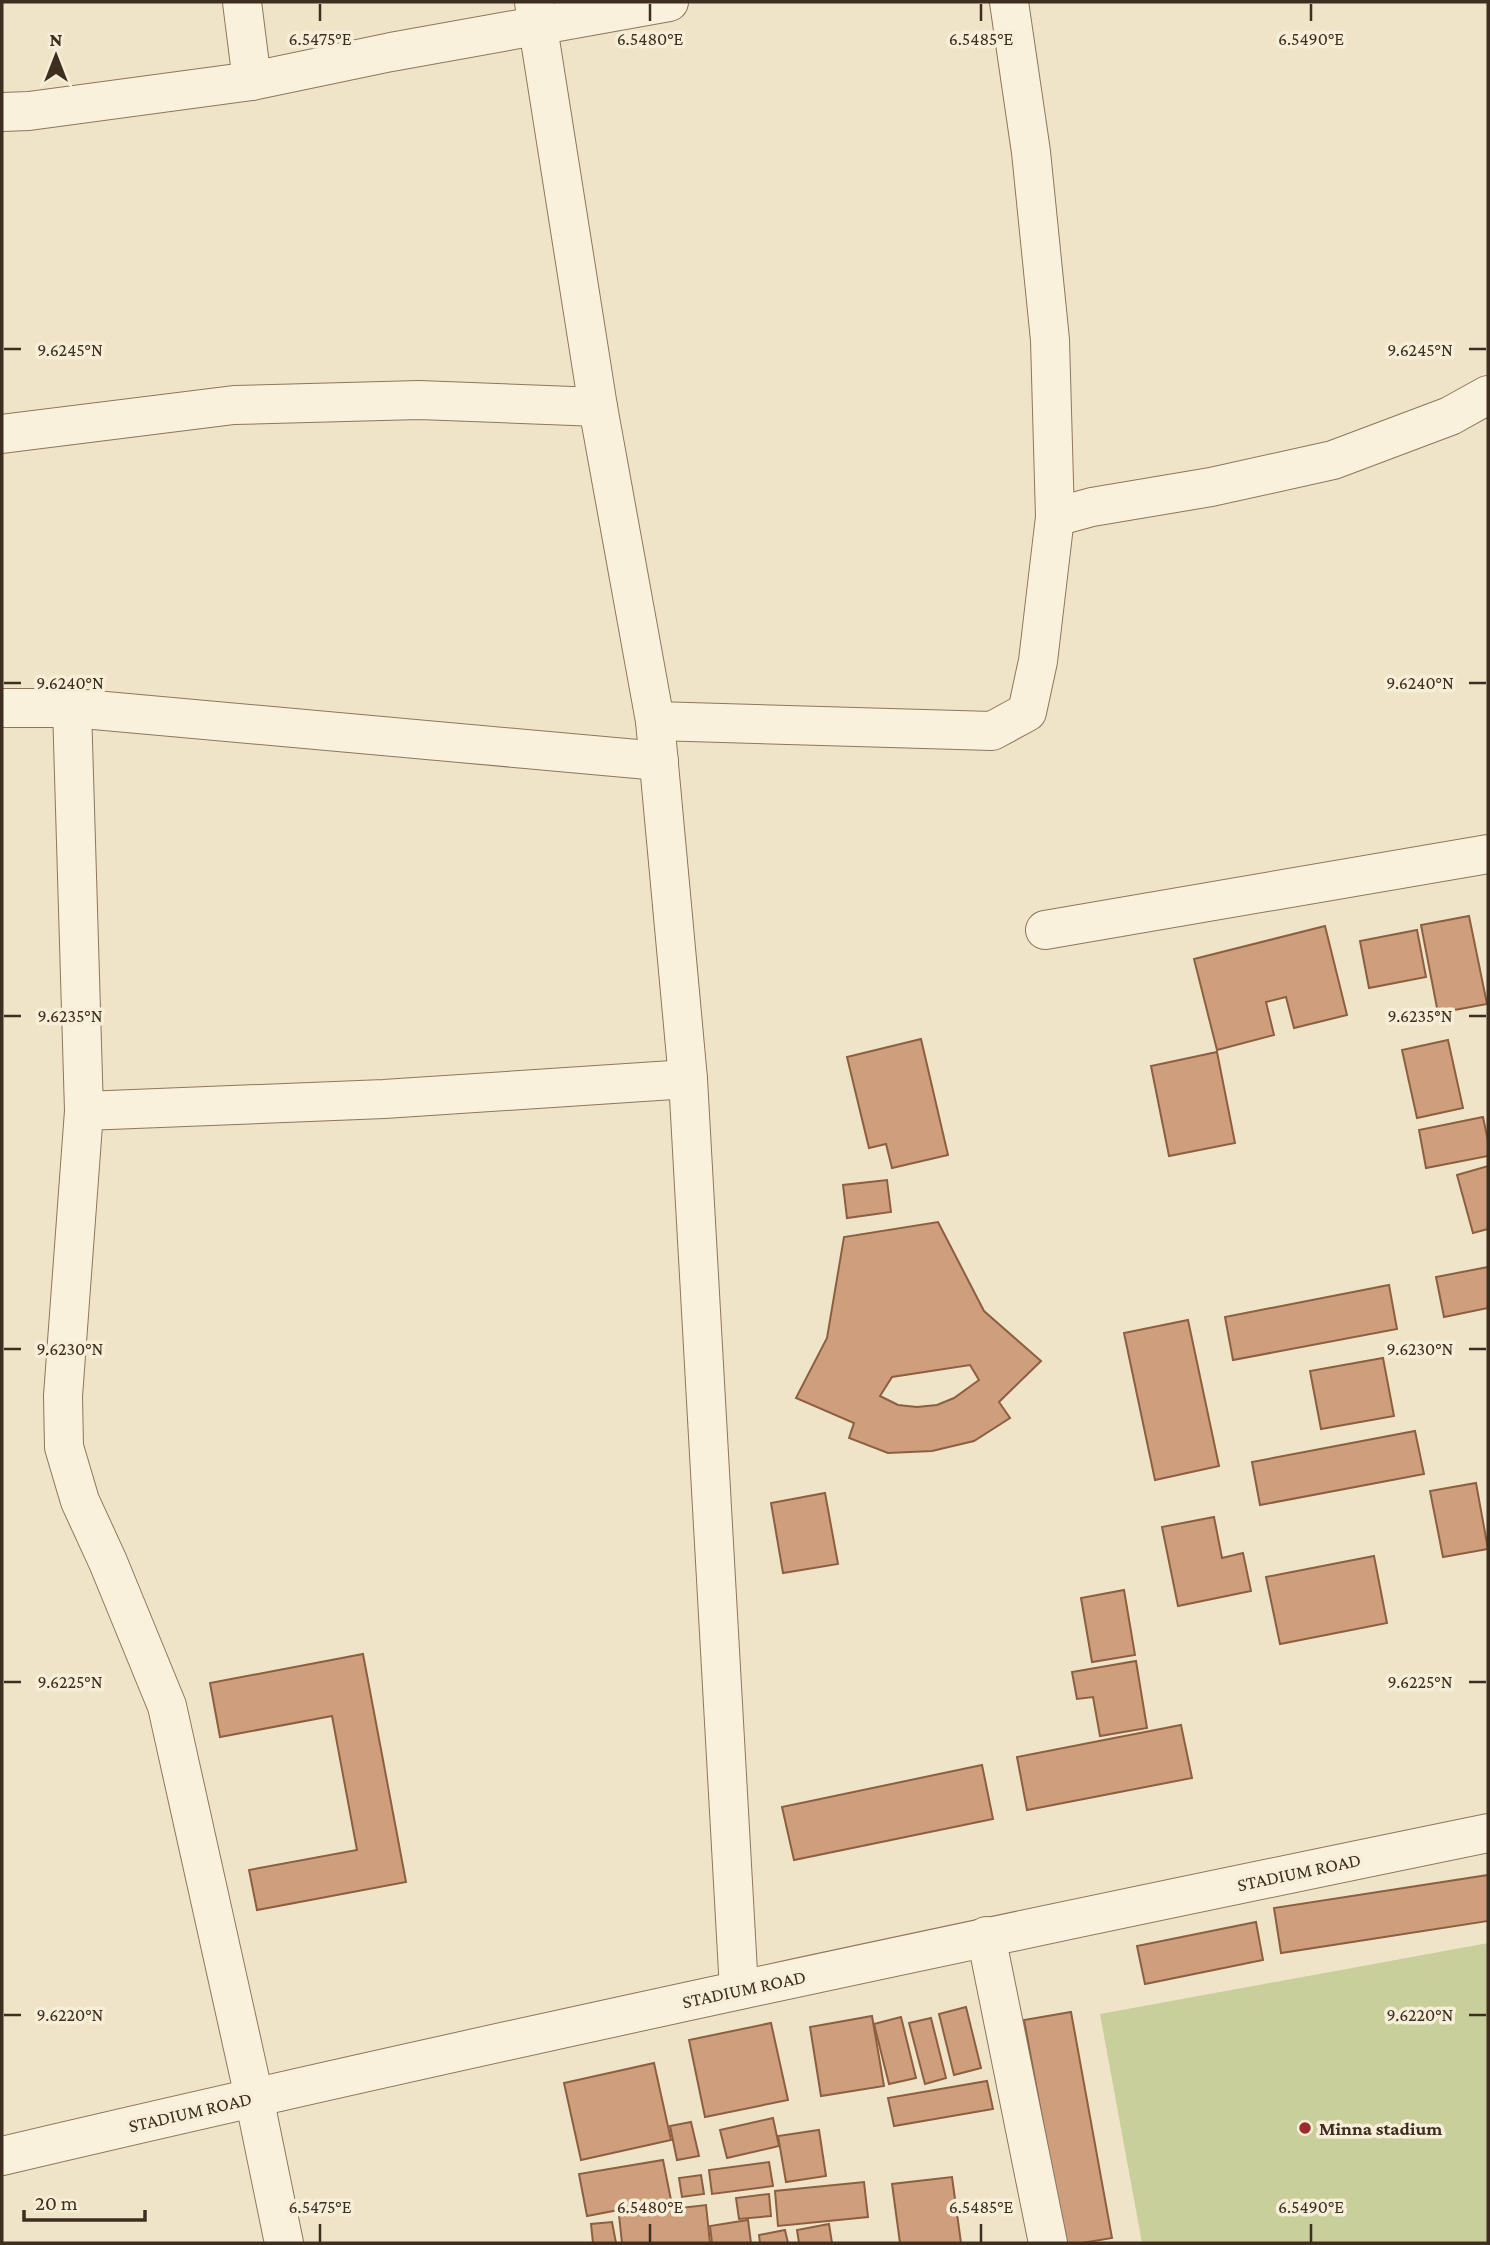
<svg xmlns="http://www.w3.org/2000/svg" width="1490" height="2245" viewBox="0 0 1490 2245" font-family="'Crimson Pro',serif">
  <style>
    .grass { fill: #c9cf9b }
    .building { fill: #cf9f7d; stroke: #8d5f41; stroke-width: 2; fill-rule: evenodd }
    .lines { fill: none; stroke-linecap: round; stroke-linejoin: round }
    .minor-casing { stroke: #8d765c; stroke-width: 40 }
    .minor { stroke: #faf1dc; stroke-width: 38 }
    .ticks { fill: none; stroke: #3d2e20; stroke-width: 2.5 }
    .poi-dot { fill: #9e2a2b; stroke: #f7eed8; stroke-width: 2.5 }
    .labels { text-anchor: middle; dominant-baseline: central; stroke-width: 7; stroke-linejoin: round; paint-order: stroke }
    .street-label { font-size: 19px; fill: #3d2e20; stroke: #f7eed8 }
    .poi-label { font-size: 19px; font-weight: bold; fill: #3d2e20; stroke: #f7eed8; text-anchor: start }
    .ticks-label { font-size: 18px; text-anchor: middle; fill: #3d2e20; stroke: #f7eed8; stroke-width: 7; stroke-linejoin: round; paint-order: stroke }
  </style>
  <rect width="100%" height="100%" fill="#f0e4c8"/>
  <polygon class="grass" points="1488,1943 1488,2243 1142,2243 1100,2014"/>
  <g class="building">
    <polygon points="1469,916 1487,1004 1438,1013 1421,925"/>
    <polygon points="1325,926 1347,1015 1294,1028 1286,997 1266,1002 1274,1035 1217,1050 1194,959"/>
    <polygon points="1417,930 1426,977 1369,988 1360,941"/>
    <polygon points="921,1039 948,1155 892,1168 886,1144 869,1148 847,1057"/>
    <polygon points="1448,1040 1463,1108 1417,1118 1402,1050"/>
    <polygon points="1217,1052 1235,1143 1169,1156 1151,1066"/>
    <polygon points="1483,1117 1488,1141 1488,1156 1426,1168 1419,1130"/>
    <polygon points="1488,1166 1488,1229 1473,1233 1457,1175"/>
    <polygon points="887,1180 891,1212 847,1218 843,1185"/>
    <path d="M938,1222l46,89 57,50 -42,41 11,16 -36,23 -42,10 -44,2 -39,-15 5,-15 -58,-25 31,-60 17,-101zM970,1365l9,15 -25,18 -17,7 -20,2 -19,-2 -18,-9 12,-19z"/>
    <polygon points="1488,1267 1488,1308 1444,1317 1436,1277"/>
    <polygon points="1389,1285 1397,1329 1233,1360 1225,1317"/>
    <polygon points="1188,1320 1219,1466 1155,1480 1124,1333"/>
    <polygon points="1383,1358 1394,1416 1321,1429 1310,1371"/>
    <polygon points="1415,1431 1424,1474 1260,1505 1252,1462"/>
    <polygon points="1476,1483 1488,1549 1443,1557 1430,1491"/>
    <polygon points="825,1493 838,1564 783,1573 771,1503"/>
    <polygon points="1214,1517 1222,1558 1243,1553 1251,1591 1178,1606 1162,1527"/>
    <polygon points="1374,1556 1387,1623 1280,1644 1266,1577"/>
    <polygon points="1124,1590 1135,1655 1092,1662 1081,1598"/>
    <polygon points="363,1654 406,1882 257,1910 249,1870 357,1850 332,1716 220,1737 210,1683"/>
    <polygon points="1136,1661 1147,1728 1100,1736 1093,1697 1077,1699 1072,1672"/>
    <polygon points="1181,1725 1192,1778 1027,1810 1017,1757"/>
    <polygon points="982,1765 993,1819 794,1860 782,1807"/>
    <polygon points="1488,1875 1488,1921 1281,1953 1274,1908"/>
    <polygon points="1256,1922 1263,1960 1145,1984 1137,1946"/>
    <polygon points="966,2007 981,2068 954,2075 939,2014"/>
    <polygon points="1071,2012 1112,2238 1082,2243 1065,2243 1024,2020"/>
    <polygon points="872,2016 884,2086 821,2096 810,2027"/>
    <polygon points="901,2017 916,2078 889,2084 874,2024"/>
    <polygon points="931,2018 946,2078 925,2084 909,2023"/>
    <polygon points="771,2023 788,2100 705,2117 689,2040"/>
    <polygon points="654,2063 671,2140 581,2160 564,2083"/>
    <polygon points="987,2081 993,2109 894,2126 888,2098"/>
    <polygon points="773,2118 779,2146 727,2158 720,2130"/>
    <polygon points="691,2122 699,2156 677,2160 670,2126"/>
    <polygon points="819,2130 826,2176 786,2182 778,2136"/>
    <polygon points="663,2160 671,2200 587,2216 579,2174"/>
    <polygon points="769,2162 773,2186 712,2194 709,2170"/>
    <polygon points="701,2175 704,2194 682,2197 679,2178"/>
    <polygon points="952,2177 961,2243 900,2243 892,2184"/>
    <polygon points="864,2182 868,2217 778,2226 775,2191"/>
    <polygon points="769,2194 771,2216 739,2219 736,2198"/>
    <polygon points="706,2205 710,2243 622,2243 619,2215"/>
    <polygon points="748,2220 751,2243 712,2243 710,2226"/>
    <polygon points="612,2222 616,2243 593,2243 591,2224"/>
    <polygon points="829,2224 832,2243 799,2243 797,2230"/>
    <polygon points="785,2230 788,2243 760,2243 759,2235"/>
  </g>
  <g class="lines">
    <g class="minor-casing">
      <g id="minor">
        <polyline points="242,2 252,81"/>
        <polyline points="534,2 598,407 655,721 688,1079 739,1990"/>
        <polyline points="2,112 29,111 252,81 391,52 669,2"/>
        <polyline points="2,434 234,405 419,400 598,407"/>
        <polyline points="1055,517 1092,507 1211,487 1333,460 1450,416 1488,395"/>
        <polyline points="2,708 72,708 659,761"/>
        <polyline points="72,708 84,1111 63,1396 64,1447 80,1501 108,1562 167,1706 254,2097 284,2243"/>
        <polyline points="655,721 992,731 1027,712 1038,661 1055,517 1050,340 1031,152 1009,2"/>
        <polyline points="1045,930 1488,854"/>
        <polyline points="84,1111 384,1099 688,1079"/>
        <polyline points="986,1936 1048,2243"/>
        <path d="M2,2156c493,-116 990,-221 1486,-323"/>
      </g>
    </g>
    <use href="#minor" class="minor"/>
  </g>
  <path class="ticks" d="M320,4v17M650,4v17M981,4v17M1311,4v17M4,349h17M1469,349h17M4,683h17M1469,683h17M4,1016h17M1469,1016h17M4,1349h17M1469,1349h17M4,1682h17M1469,1682h17M4,2015h17M1469,2015h17M320,2224v18M650,2224v18M981,2224v18M1311,2224v18"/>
  <circle class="poi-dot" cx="1305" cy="2128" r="7"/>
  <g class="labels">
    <g class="street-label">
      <text transform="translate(1299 1872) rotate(-12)">STADIUM ROAD</text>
      <text transform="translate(744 1989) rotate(-12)">STADIUM ROAD</text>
      <text transform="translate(190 2112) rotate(-13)">STADIUM ROAD</text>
    </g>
    <g class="poi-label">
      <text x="1319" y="2128">Minna stadium</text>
    </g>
  </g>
  <g class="ticks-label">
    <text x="320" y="45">6.5475°E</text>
    <text x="650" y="45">6.5480°E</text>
    <text x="981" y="45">6.5485°E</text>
    <text x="1311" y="45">6.5490°E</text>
    <text x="70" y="356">9.6245°N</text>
    <text x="1420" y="356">9.6245°N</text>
    <text x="70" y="689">9.6240°N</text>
    <text x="1420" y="689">9.6240°N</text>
    <text x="70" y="1022">9.6235°N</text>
    <text x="1420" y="1022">9.6235°N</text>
    <text x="70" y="1355">9.6230°N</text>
    <text x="1420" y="1355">9.6230°N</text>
    <text x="70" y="1688">9.6225°N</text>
    <text x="1420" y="1688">9.6225°N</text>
    <text x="70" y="2021">9.6220°N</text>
    <text x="1420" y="2021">9.6220°N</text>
    <text x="320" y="2213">6.5475°E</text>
    <text x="650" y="2213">6.5480°E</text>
    <text x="981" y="2213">6.5485°E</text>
    <text x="1311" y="2213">6.5490°E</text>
  </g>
  <rect width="1490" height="2245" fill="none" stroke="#3d2e20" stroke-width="7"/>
  <g transform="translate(56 56)" stroke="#f7eed8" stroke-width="5" paint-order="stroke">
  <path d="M0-5L12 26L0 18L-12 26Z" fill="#3d2e20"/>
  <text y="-10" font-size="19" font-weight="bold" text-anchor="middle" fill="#3d2e20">N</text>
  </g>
  <path d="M24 2210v10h121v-10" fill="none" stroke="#3d2e20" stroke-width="3.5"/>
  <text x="35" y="2210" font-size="21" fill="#3d2e20" stroke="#f7eed8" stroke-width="5" paint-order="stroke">20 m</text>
</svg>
